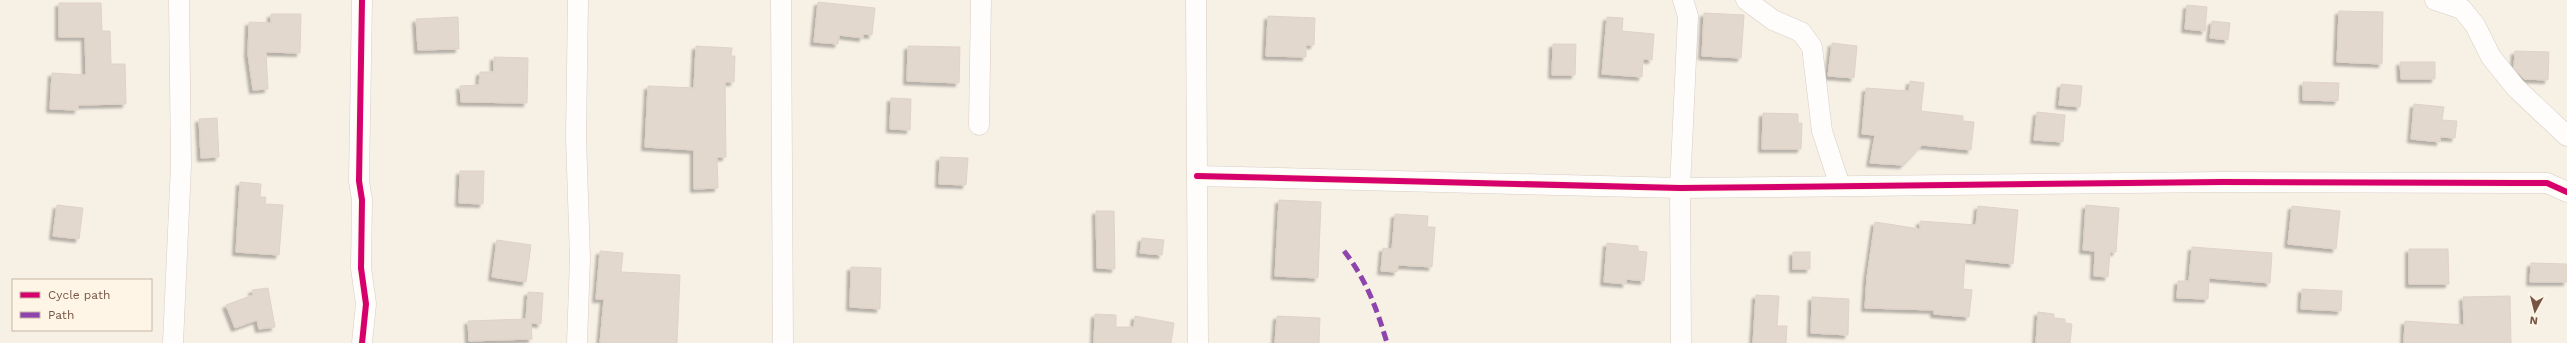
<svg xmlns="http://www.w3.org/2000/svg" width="2567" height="343" viewBox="0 0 2567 343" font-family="'Work Sans',sans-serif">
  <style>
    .building { fill: #e3d8cd; stroke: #e0d2c7; filter: url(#shadow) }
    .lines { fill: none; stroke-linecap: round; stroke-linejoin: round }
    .minor-casing { stroke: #d8cdc4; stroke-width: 21 }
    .minor { stroke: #fefdfb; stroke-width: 20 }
    .quiet { stroke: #8e44ad; stroke-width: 5; stroke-dasharray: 10 5; stroke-linecap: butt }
    .cycleway-casing { stroke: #fff5e6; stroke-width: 8 }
    .cycleway { stroke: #d6006c; stroke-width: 6 }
  </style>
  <defs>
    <filter id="shadow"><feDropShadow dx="-3.5" dy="3.5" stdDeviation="1" flood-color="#0004"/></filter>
  </defs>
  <rect width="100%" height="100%" fill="#f7f0e5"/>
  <g class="building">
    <polygon points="818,2 875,8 872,35 863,34 863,38 839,35 838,44 814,42"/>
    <polygon points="59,3 101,3 102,31 110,31 111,64 125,64 126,104 78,105 78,110 50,109 52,73 86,75 85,37 59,37"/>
    <polygon points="2187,5 2207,7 2205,31 2185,29"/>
    <polygon points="2339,11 2383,12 2382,64 2337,62"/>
    <polygon points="1704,13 1744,15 1741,58 1702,56"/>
    <polygon points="271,14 301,14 300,53 266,52 268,89 253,90 248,54 249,22 271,23"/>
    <polygon points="1268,16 1315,18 1314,45 1306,45 1306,57 1266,56"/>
    <polygon points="458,17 459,49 418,50 416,19"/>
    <polygon points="1607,17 1623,18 1622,31 1654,34 1652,60 1643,59 1642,77 1602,74"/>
    <polygon points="2212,21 2230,23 2228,40 2210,38"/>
    <polygon points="1832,43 1857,46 1854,78 1828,76"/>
    <polygon points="1553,44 1576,44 1575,75 1552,75"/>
    <polygon points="696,46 732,48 731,56 735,56 734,82 725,82 726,157 717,157 718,188 694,189 694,150 645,147 648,86 694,88"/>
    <polygon points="908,46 960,47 959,83 907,81"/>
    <polygon points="2515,51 2549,52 2548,80 2524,79 2514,68"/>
    <polygon points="494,57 528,58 527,103 461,102 460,86 479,85 480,72 494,72"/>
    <polygon points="2400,62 2435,62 2435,79 2401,79"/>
    <polygon points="1910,81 1924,83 1921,111 1963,116 1963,121 1974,122 1971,150 1922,145 1903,165 1870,163 1875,135 1862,134 1866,88 1909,91"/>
    <polygon points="2303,82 2339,83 2338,101 2303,100"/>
    <polygon points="2061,84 2082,86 2080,107 2059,105"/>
    <polygon points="891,98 911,99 910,130 890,129"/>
    <polygon points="2414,104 2444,107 2442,120 2457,121 2455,138 2440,137 2440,142 2411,139"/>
    <polygon points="2037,112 2065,115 2063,142 2034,140"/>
    <polygon points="1763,113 1798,114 1798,123 1802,123 1801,149 1762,149"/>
    <polygon points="217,118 219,157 201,158 199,119"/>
    <polygon points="940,157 968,158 966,185 939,184"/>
    <polygon points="460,171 484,171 483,204 459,203"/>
    <polygon points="240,182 261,184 260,197 266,197 265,204 283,205 279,255 236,252"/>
    <polygon points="1279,200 1321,202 1318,278 1275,276"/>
    <polygon points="57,205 83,208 79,239 53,236"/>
    <polygon points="2086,205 2119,208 2116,252 2110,252 2108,277 2094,276 2095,251 2083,250"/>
    <polygon points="1978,206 2018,210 2013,264 1965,259 1963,289 1972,290 1969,317 1934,314 1934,310 1865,308 1867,277 1875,222 1920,229 1920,221 1976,225"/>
    <polygon points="2292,206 2340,211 2336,249 2288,244"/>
    <polygon points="1096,211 1114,211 1115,269 1097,268"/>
    <polygon points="1395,214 1428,216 1427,227 1435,227 1432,267 1398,265 1397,272 1381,271 1383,248 1392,249"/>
    <polygon points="1142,238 1164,240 1162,255 1140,253"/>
    <polygon points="497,240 531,245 526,282 492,277"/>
    <polygon points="1607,243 1638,246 1638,251 1647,252 1644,281 1626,279 1626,284 1604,282"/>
    <polygon points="2192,247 2272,253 2270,283 2209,278 2208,299 2177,298 2178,281 2189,281"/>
    <polygon points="2409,249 2448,249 2449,284 2409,284"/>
    <polygon points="600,251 623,253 621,272 680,275 677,343 600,343 604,299 596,299"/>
    <rect x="1793" y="252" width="17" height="17"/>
    <polygon points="2531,263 2567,264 2567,282 2530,282"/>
    <polygon points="851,267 881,268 880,309 850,307"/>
    <polygon points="268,288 275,327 259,329 257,320 235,328 226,305 253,295 252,290"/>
    <polygon points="2302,289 2342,291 2341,311 2301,309"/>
    <polygon points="528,292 543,293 541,324 531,323 532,339 469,341 468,321 526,319"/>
    <polygon points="1756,295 1779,296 1777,326 1787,326 1786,343 1753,343"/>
    <polygon points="2510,296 2511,343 2404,343 2405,321 2464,325 2463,297"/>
    <polygon points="1812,297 1849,299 1848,335 1811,333"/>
    <polygon points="2038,312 2054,314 2054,318 2065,319 2065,323 2072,324 2070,343 2036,343"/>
    <polygon points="1095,314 1116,315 1116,327 1134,327 1135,316 1174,323 1171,343 1094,343"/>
    <polygon points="1277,316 1320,318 1319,343 1275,343"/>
  </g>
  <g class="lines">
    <g class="minor-casing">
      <g id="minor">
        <polyline points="362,0 359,181 362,200 361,268 366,304 362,343"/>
        <polyline points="781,0 783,343"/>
        <polyline points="1196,0 1198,343"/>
        <polyline points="1746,0 1773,20 1801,32 1812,47 1822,131 1840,186"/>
        <polyline points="2435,0 2462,9 2475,25 2491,57 2516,88 2567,136"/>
        <polyline points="979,125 981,0"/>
        <polyline points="1197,176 1680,188 2222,182 2519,183 2547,183 2567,192"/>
        <polyline points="173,343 181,165 179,0"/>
        <polyline points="577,343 580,258 576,137 578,0"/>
        <polyline points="1681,343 1680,188 1688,16 1683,0"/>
      </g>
    </g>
    <use href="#minor" class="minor"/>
    <path class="quiet" d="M1344,251c22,28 33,58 43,92"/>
    <g class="cycleway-casing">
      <g id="cycleway">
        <polyline points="362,0 359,181 362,200 361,268 366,304 362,343"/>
        <polyline points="1197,176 1680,188 2222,182 2519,183 2547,183 2567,192"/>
      </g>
    </g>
    <use href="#cycleway" class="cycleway"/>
  </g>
  <rect x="12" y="279" width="140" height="52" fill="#fff5e6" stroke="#c8b5a5"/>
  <rect x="20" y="292" width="20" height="6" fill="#d6006c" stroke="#c8b5a5"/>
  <text x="48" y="299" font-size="12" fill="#765544">Cycle path</text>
  <rect x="20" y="312" width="20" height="6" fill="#8e44ad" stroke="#c8b5a5"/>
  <text x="48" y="319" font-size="12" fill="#765544">Path</text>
  <g transform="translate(2535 311) rotate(187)" stroke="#fff5e6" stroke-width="3" paint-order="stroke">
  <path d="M0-3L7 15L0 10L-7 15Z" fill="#765544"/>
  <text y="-6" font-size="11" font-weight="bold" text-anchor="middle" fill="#765544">N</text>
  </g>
</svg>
